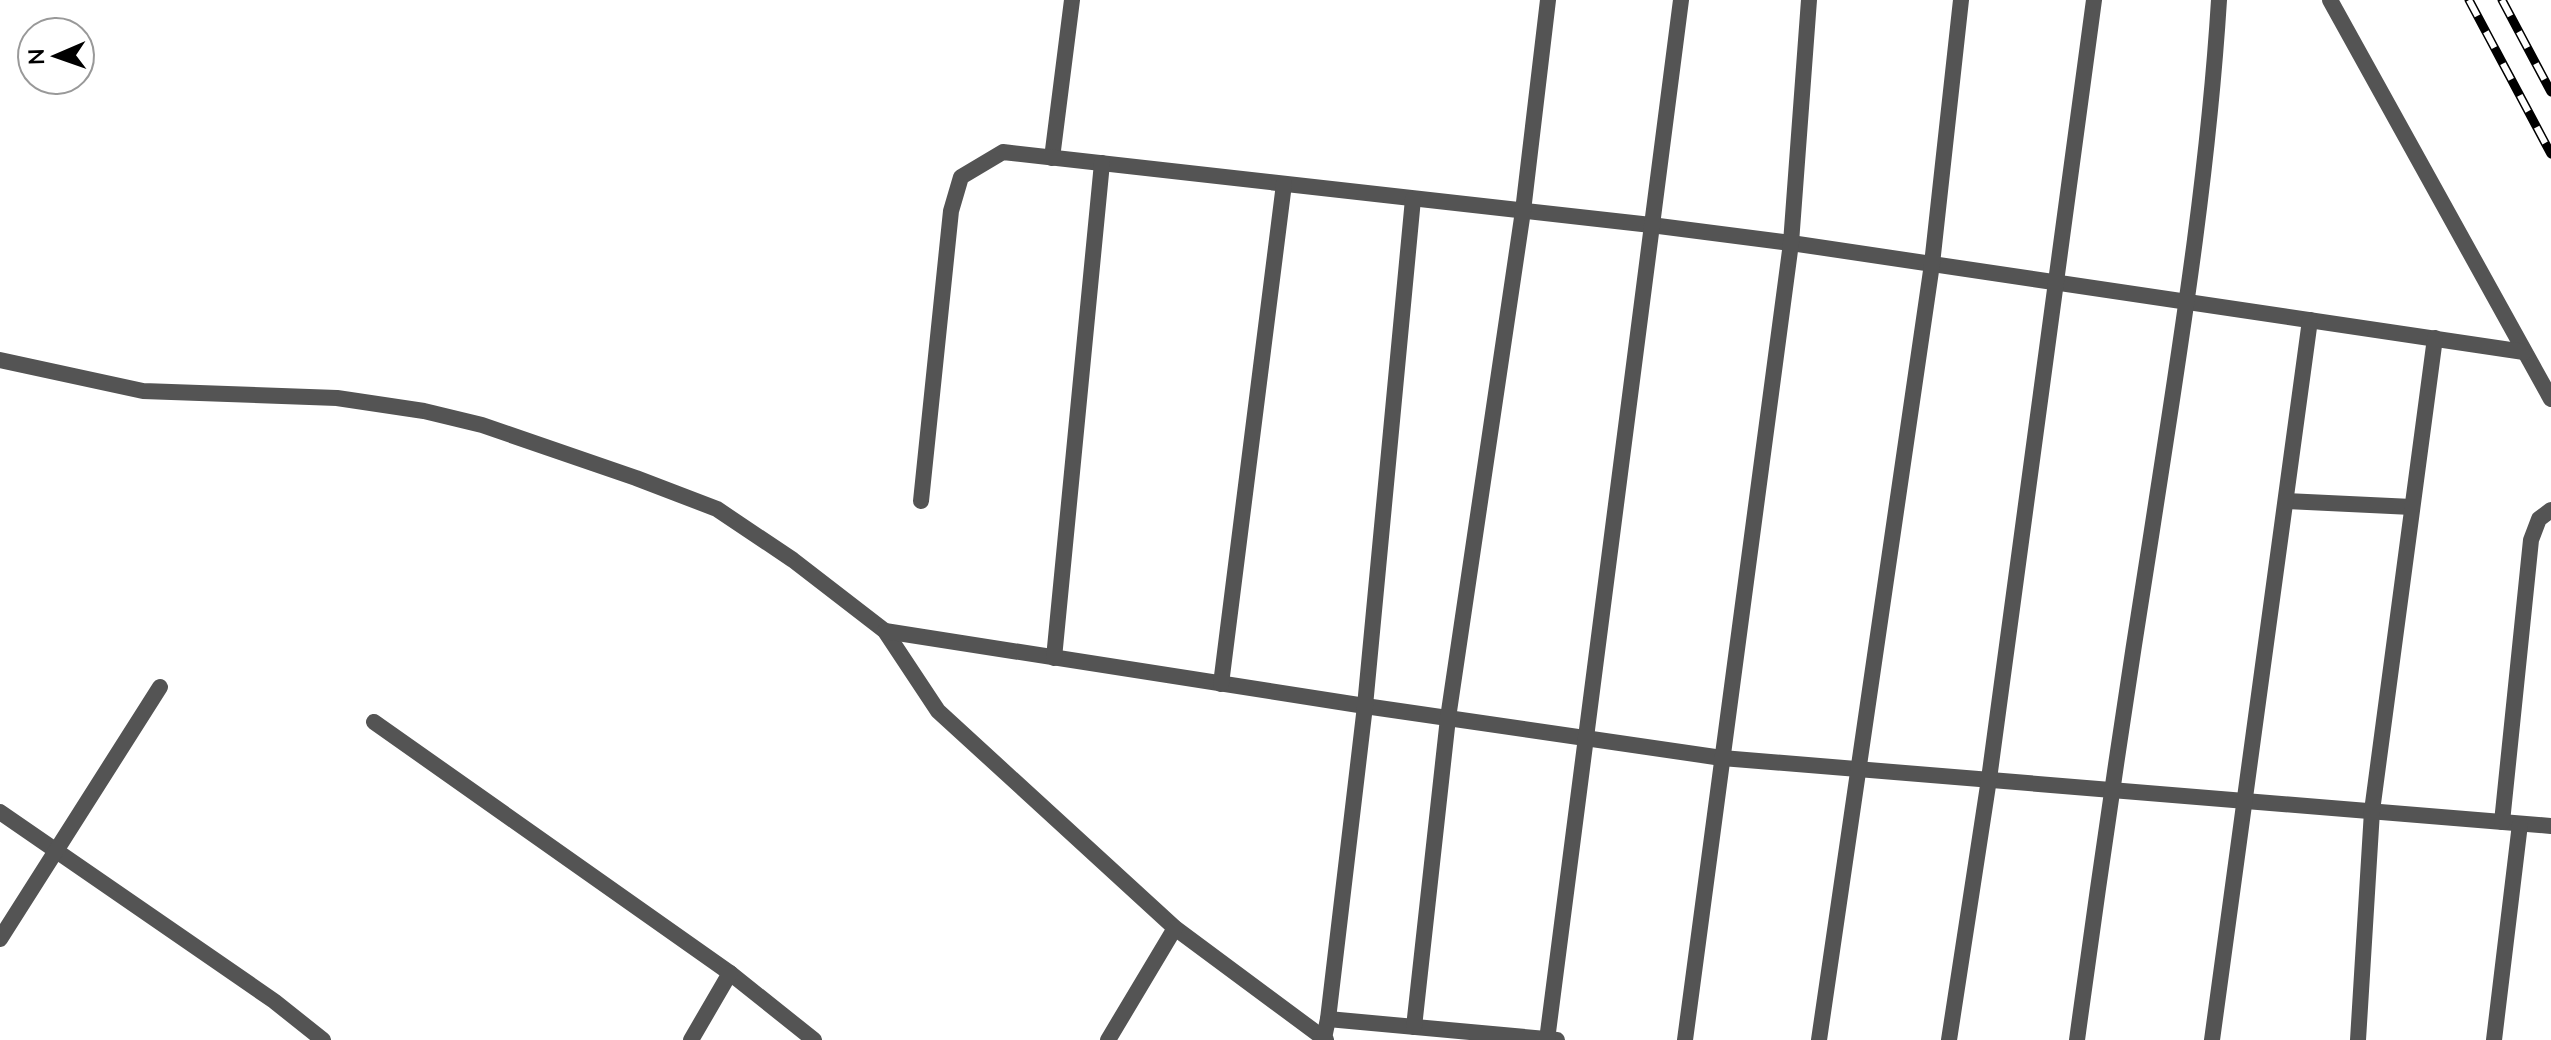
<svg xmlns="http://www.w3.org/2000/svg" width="2551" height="1040" viewBox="0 0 2551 1040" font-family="'Nunito Sans',sans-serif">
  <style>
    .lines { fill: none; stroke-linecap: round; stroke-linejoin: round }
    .street { stroke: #545454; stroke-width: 16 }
    .rail-casing { stroke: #000; stroke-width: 9 }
    .rail { stroke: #fff; stroke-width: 6; stroke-dasharray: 18; stroke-linecap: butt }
  </style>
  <rect width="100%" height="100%" fill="#fff"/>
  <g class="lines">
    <g class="street">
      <polyline points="2330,0 2551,399"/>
      <polyline points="1052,158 1072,0"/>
      <polyline points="0,360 143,391 337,398 424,411 482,425 636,478 717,509 793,560 885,631 938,711 1175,928 1326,1040"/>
      <polyline points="921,501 951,211 961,177 1003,152 1651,225 1791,243 2524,352"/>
      <polyline points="2286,501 2412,507"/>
      <polyline points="885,631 1365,706 1722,758 2551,826"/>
      <polyline points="1054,658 1102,163"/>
      <polyline points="1221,684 1284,184"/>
      <polyline points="374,722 730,973 814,1040"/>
      <polyline points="0,812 274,1001 323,1040"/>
      <polyline points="2502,822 2531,540 2539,519 2551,510"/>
      <polyline points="0,939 160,687"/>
      <polyline points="1328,1019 1557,1040"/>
      <polyline points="1414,1027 1448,718 1523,211 1548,0"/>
      <polyline points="1324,1038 1328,1019 1365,706 1413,199"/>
      <polyline points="691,1040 730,973"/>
      <polyline points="1108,1040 1175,928"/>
      <polyline points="1547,1040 1681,0"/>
      <polyline points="1685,1040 1791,243 1809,0"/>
      <polyline points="1819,1040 1932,264 1961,0"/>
      <polyline points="1949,1040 1989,779 2094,0"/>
      <path d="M2077,1040c23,-170 48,-340 75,-510 27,-176 56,-352 67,-530"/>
      <polyline points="2212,1040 2310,320"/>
      <polyline points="2358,1040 2372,811 2435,338"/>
      <polyline points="2494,1040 2520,824"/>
    </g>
    <g class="rail-casing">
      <g id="rail">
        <polyline points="2469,0 2551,154"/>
        <polyline points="2502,0 2551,92"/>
      </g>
    </g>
    <use href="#rail" class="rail"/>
  </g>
  <g transform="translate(56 56) rotate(268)"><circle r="38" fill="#ffffff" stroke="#999999" stroke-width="2"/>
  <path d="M0-6L14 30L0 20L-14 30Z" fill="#000000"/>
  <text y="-12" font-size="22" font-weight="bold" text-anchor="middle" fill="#000000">N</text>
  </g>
</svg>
